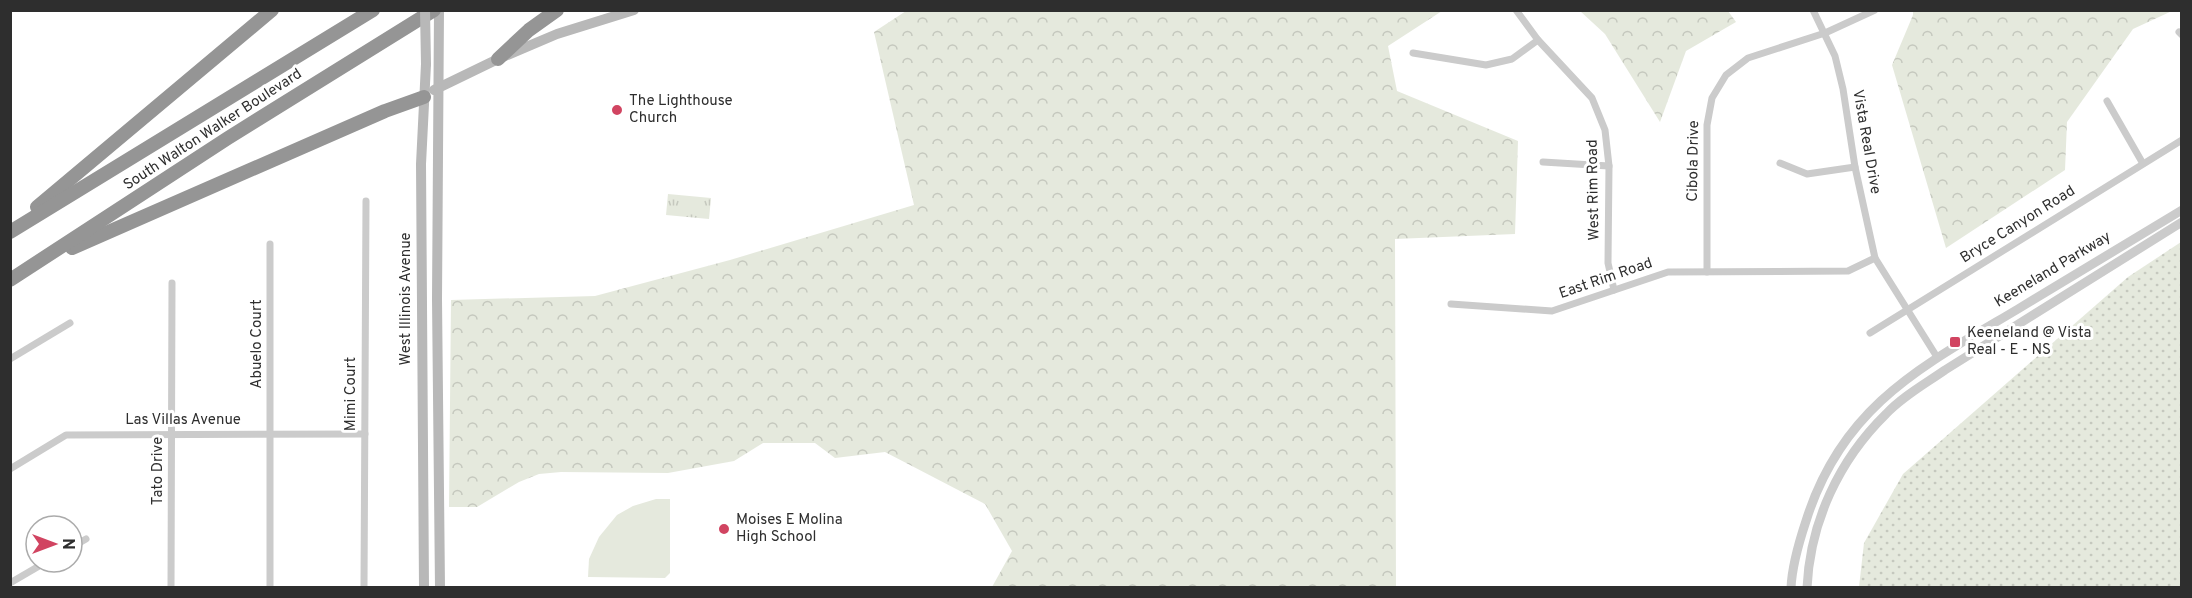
<svg xmlns="http://www.w3.org/2000/svg" width="2192" height="598" viewBox="0 0 2192 598" font-family="Overpass,sans-serif">
  <style>
    .grass { fill: url(#grass-dots) }
    .forest { fill: url(#forest-crowns) }
    .park { fill: url(#park-tufts) }
    .pitch { fill: #e5e9dd }
    .lines { fill: none; stroke-linecap: round; stroke-linejoin: round }
    .minor { stroke: #cbcbcb; stroke-width: 7 }
    .tertiary { stroke: #cbcbcb; stroke-width: 9 }
    .secondary { stroke: #b8b8b8; stroke-width: 10 }
    .motorway { stroke: #959595; stroke-width: 14 }
    .secondary-bridge { stroke: #b8b8b8; stroke-width: 10 }
    .poi-dot { fill: #d14461; stroke: #fff; stroke-width: 2 }
    .labels { text-anchor: middle; dominant-baseline: central; stroke-width: 6; stroke-linejoin: round; paint-order: stroke }
    .poi-label { font-size: 15px; fill: #2e2e2e; stroke: #fff; text-anchor: start }
    .street-label { font-size: 15px; fill: #2e2e2e; stroke: #fff }
  </style>
  <defs>
    <pattern id="grass-dots" width="8" height="8" patternUnits="userSpaceOnUse" patternTransform="scale(1.5)"><rect width="8" height="8" fill="#e5e9dd"/><path d="M2 2h.1M6 6h.1" fill="none" stroke="#c5c8be" stroke-width="1.8" stroke-linecap="round"/></pattern>
    <pattern id="forest-crowns" width="20" height="18" patternUnits="userSpaceOnUse" patternTransform="scale(1.5)"><rect width="20" height="18" fill="#e5e9dd"/><path d="M2 6a3 3 0 1 1 6 0M12 15a3 3 0 1 1 6 0" fill="none" stroke="#c5c8be"/></pattern>
    <pattern id="park-tufts" width="24" height="20" patternUnits="userSpaceOnUse" patternTransform="scale(1.5)"><rect width="24" height="20" fill="#e5e9dd"/><path d="M3 7l-1-3M5 7V3M7 7l1-3M15 17l-1-3M17 17v-4M19 17l1-3" fill="none" stroke="#c5c8be"/></pattern>
  </defs>
  <rect width="100%" height="100%" fill="#fff"/>
  <polygon class="grass" points="2181,242 2181,587 1859,587 1864,543 1903,474 2128,277"/>
  <g class="forest">
    <polygon points="906,11 1442,11 1388,46 1397,91 1518,141 1515,234 1395,239 1396,587 992,587 1012,551 985,504 885,452 835,458 815,443 763,443 734,461 668,473 561,472 539,474 519,482 477,507 449,507 451,300 595,296 730,260 914,205 874,32"/>
    <polygon points="1580,11 1728,11 1736,22 1686,51 1660,122 1605,34"/>
    <polygon points="1913,11 1913,10 2172,11 2133,29 2067,122 2065,170 1946,248 1892,65 1913,15"/>
  </g>
  <polygon class="park" points="668,194 711,198 709,219 666,215"/>
  <polygon class="pitch" points="656,499 670,499 670,573 665,578 588,577 589,559 599,537 617,515 633,506"/>
  <g class="lines">
    <g class="minor">
      <polyline points="1516,10 1538,40 1592,98 1605,130 1609,166 1608,263 1614,290"/>
      <polyline points="1813,10 1835,56 1843,89 1855,167 1875,258 1937,357"/>
      <polyline points="2179,32 2182,35"/>
      <polyline points="1413,53 1486,65 1512,59 1538,40"/>
      <polyline points="2107,101 2142,162"/>
      <polyline points="1543,162 1609,166"/>
      <polyline points="1780,163 1807,174 1855,167"/>
      <polyline points="270,244 270,588"/>
      <polyline points="1707,272 1707,125 1712,98 1726,75 1748,58 1825,33 1875,10"/>
      <polyline points="1451,304 1552,311 1668,272 1848,271 1875,258"/>
      <polyline points="1870,333 2182,140"/>
      <polyline points="10,359 70,323"/>
      <polyline points="10,469 66,435 365,434"/>
      <polyline points="72,547 86,539"/>
      <polyline points="10,583 46,562"/>
      <polyline points="171,588 172,283"/>
      <polyline points="364,588 366,201"/>
    </g>
    <g class="tertiary">
      <path d="M1791,588c1,-23 8,-46 15,-67 36,-115 115,-154 212,-212 54,-33 109,-66 164,-99"/>
      <path d="M1807,588c3,-66 32,-128 79,-174 17,-18 39,-30 59,-44l237,-148"/>
    </g>
    <g class="secondary">
      <polyline points="439,10 437,299 440,588"/>
      <polyline points="434,90 498,59 557,34 634,10"/>
      <polyline points="424,588 421,164 426,64"/>
    </g>
    <g class="motorway">
      <polyline points="498,59 529,30 557,10"/>
      <polyline points="37,207 272,10"/>
      <polyline points="10,232 373,10"/>
      <polyline points="72,248 385,111 424,97"/>
      <polyline points="10,280 228,138 434,10"/>
    </g>
    <polyline class="secondary-bridge" points="425,10 426,64"/>
  </g>
  <g class="poi-dot">
    <circle cx="617" cy="110" r="6"/>
    <rect x="1949" y="336" width="12" height="12" rx="3"/>
    <circle cx="724" cy="529" r="6"/>
  </g>
  <g class="labels">
    <g class="poi-label">
      <text x="629" y="101">The Lighthouse<tspan x="629" dy="17">Church</tspan></text>
      <text x="1967" y="333">Keeneland @ Vista<tspan x="1967" dy="17">Real - E - NS</tspan></text>
      <text x="736" y="520">Moises E Molina<tspan x="736" dy="17">High School</tspan></text>
    </g>
    <g class="street-label">
      <text transform="translate(213 130) rotate(-33)">South Walton Walker Boulevard</text>
      <text transform="translate(1866 142) rotate(80)">Vista Real Drive</text>
      <text transform="translate(1694 161) rotate(-89)">Cibola Drive</text>
      <text transform="translate(1594 190) rotate(-91)">West Rim Road</text>
      <text transform="translate(2018 225) rotate(-32)">Bryce Canyon Road</text>
      <text transform="translate(2053 270) rotate(-31)">Keeneland Parkway</text>
      <text transform="translate(1606 279) rotate(-19)">East Rim Road</text>
      <text transform="translate(406 299) rotate(-90)">West Illinois Avenue</text>
      <text transform="translate(257 344) rotate(-90)">Abuelo Court</text>
      <text transform="translate(351 394) rotate(-90)">Mimi Court</text>
      <text x="183" y="420">Las Villas Avenue</text>
      <text transform="translate(158 471) rotate(-90)">Tato Drive</text>
    </g>
  </g>
  <rect width="2192" height="598" fill="none" stroke="#2e2e2e" stroke-width="24"/>
  <g transform="translate(54 544) rotate(90)"><circle r="28" fill="#ffffff" stroke="#ababab" stroke-width="1.5"/>
  <path d="M0-4.5L10 22L0 15L-10 22Z" fill="#d14461"/>
  <text y="-9" font-size="16" font-weight="bold" text-anchor="middle" fill="#2e2e2e">N</text>
  </g>
</svg>
